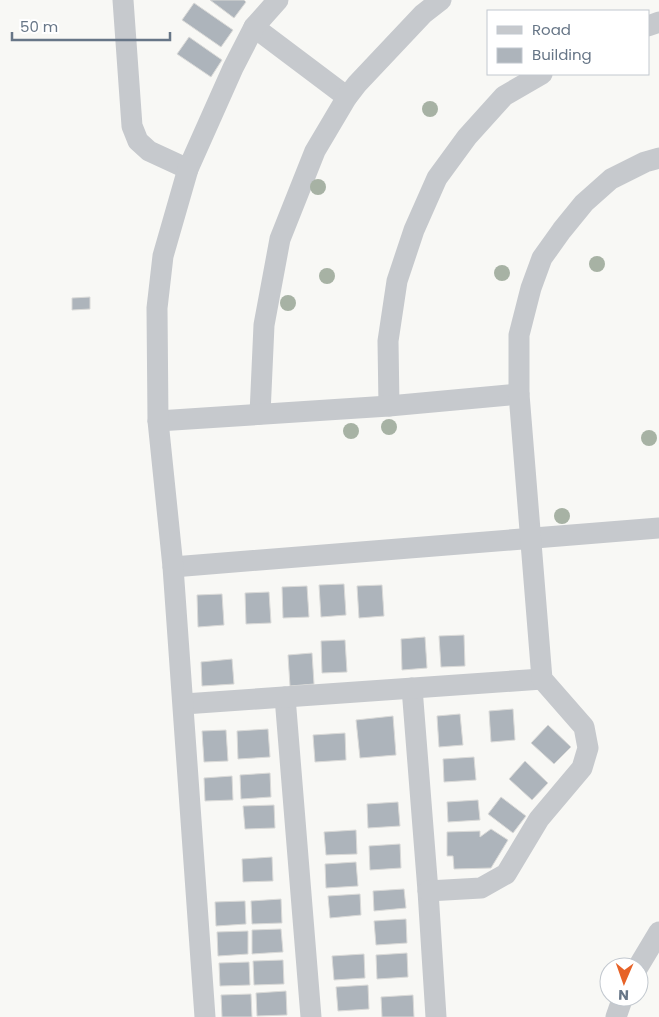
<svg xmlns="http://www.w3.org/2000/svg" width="659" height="1017" viewBox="0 0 659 1017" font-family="Poppins,sans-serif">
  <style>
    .building { fill: #adb4bb; stroke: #dadad8 }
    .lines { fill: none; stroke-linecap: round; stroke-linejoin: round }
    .minor { stroke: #c6c9cd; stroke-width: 21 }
    .tree { fill: #a7b2a4 }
  </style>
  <rect width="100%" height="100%" fill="#f8f8f5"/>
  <g class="building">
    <polygon points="210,0 244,0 246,2 234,18"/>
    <polygon points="194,3 233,30 221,47 182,20"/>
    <polygon points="189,37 222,60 211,77 177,54"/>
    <polygon points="90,297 90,309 72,310 72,298"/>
    <polygon points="344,584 346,615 321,617 319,585"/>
    <polygon points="382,585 384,616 359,618 357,586"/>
    <polygon points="307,586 309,617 283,618 282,587"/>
    <polygon points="269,592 271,623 246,624 245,593"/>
    <polygon points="222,594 224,625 198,627 197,595"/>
    <polygon points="464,635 465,666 441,667 439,636"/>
    <polygon points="425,637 427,668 402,670 401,639"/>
    <polygon points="345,640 347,672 322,673 321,641"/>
    <polygon points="312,653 314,684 290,686 288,655"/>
    <polygon points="232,659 234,684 202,686 201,662"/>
    <polygon points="513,709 515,740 491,742 489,711"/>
    <polygon points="460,714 463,745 439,747 437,716"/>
    <polygon points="393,716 396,755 360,758 356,720"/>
    <polygon points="548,725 571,747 554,764 531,743"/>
    <polygon points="268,729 270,757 238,759 237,731"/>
    <polygon points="226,730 228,761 204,762 202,731"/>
    <polygon points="345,733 346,760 315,762 313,735"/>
    <polygon points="474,757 476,780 444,782 443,759"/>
    <polygon points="525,761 548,783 532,800 509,779"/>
    <polygon points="270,773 271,797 241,799 240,775"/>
    <polygon points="232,776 233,800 205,801 204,778"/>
    <polygon points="501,797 526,816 513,833 488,814"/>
    <polygon points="478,800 480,820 448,822 447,802"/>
    <polygon points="398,802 400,826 368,828 367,804"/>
    <polygon points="274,805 275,828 245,829 243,806"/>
    <polygon points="491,829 508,840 491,868 454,869 453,856 447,856 447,832 480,831 480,837"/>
    <polygon points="356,830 357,854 326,855 324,832"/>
    <polygon points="400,844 401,868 370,870 369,846"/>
    <polygon points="272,857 273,881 243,882 242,859"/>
    <polygon points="356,862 358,886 326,888 325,864"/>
    <polygon points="404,889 406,908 374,911 373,891"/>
    <polygon points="360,894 361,915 330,918 328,896"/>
    <polygon points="281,899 282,923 252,924 251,901"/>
    <polygon points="245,901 246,924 216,926 215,902"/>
    <polygon points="406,919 407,943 376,945 374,921"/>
    <polygon points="281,929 283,952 252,954 252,930"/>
    <polygon points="248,931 248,954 218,956 217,932"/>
    <polygon points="407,953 408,977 377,979 376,955"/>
    <polygon points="364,954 365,978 334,980 332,956"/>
    <polygon points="283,960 284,984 254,985 253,961"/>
    <polygon points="249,962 250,985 220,986 219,963"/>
    <polygon points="368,985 369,1009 338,1011 336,987"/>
    <polygon points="286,991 287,1015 257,1016 256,993"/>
    <polygon points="251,994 252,1017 222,1017 221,995"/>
    <polygon points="413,995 414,1017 382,1017 381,997"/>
  </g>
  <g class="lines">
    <g class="minor">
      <polyline points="123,0 132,126 138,141 149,151 188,169"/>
      <polyline points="648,26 659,22"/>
      <polyline points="254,27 347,97"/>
      <polyline points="389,406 388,341 397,281 414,230 437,178 467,137 504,96 542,74"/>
      <polyline points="260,414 264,325 280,239 315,151 347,97 357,84 423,14 441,0"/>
      <polyline points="158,421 389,406 519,394"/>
      <polyline points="173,567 659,528"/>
      <polyline points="412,688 428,891 436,1017"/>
      <polyline points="285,697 311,1017"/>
      <polyline points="184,704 542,679"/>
      <polyline points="428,891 481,888 506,874 539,819 582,768 588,748 584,727 542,679 519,394 519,335 531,288 542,258 562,230 584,203 611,179 645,162 659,158"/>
      <polyline points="638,967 659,932"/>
      <polyline points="205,1017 173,567 158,421 157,308 163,256 188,169 233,68 254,27 278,0"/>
      <polyline points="616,1017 623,997"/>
    </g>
  </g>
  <g class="tree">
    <circle cx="430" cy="109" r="8"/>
    <circle cx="318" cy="187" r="8"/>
    <circle cx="597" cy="264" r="8"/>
    <circle cx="502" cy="273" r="8"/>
    <circle cx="327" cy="276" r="8"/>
    <circle cx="288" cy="303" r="8"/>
    <circle cx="389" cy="427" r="8"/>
    <circle cx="351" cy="431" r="8"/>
    <circle cx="649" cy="438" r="8"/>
    <circle cx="562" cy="516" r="8"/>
  </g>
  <rect x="487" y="10" width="162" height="65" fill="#ffffff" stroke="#c2c8cf"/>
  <rect x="497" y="26" width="25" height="8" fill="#c6c9cd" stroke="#c2c8cf"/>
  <text x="532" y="35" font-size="15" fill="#677687">Road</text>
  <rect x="497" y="48" width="25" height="15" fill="#adb4bb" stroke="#c2c8cf"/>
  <text x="532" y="60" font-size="15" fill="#677687">Building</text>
  <g transform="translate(624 982) rotate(182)"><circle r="24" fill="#ffffff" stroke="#c2c8cf"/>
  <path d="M0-4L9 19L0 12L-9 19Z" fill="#e76227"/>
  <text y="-8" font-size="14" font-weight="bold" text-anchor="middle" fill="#677687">N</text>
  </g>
  <path d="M12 32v8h158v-8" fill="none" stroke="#677687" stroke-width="2.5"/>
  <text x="20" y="32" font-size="15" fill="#677687" stroke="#ffffff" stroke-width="4" paint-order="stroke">50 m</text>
</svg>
